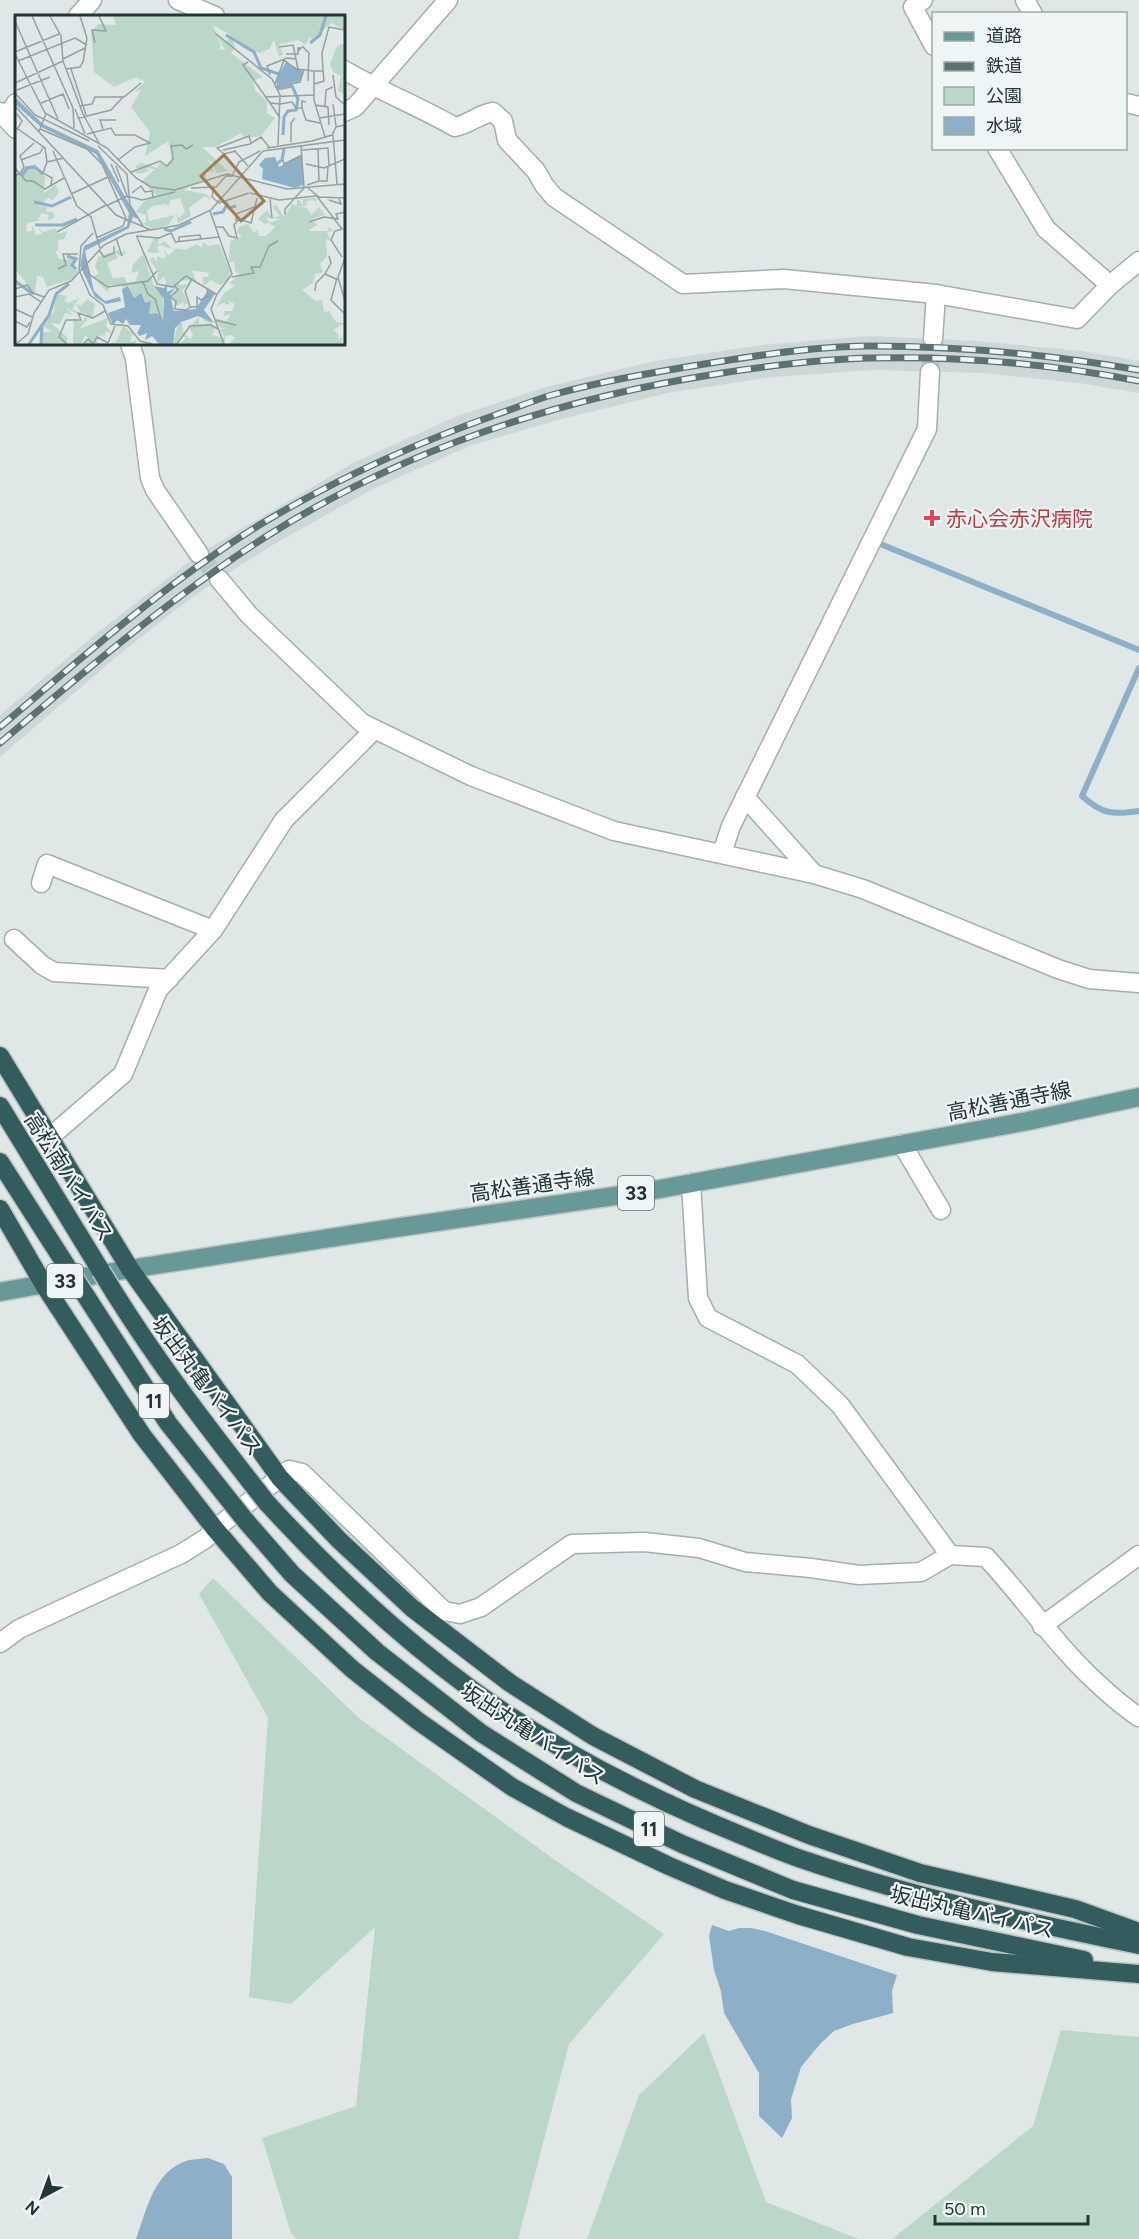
<svg xmlns="http://www.w3.org/2000/svg" width="1139" height="2239" viewBox="0 0 1139 2239" font-family="Figtree,'Noto Sans JP',sans-serif">
  <style>
    .built { fill: #cdd8d6 }
    .green { fill: #bad7c9 }
    .water { fill: #8dafc7 }
    .lines { fill: none; stroke-linecap: round; stroke-linejoin: round }
    .stream { stroke: #8dafc7; stroke-width: 6 }
    .street-tunnel { stroke: #b9c4c3; stroke-width: 18; stroke-dasharray: 18 9; stroke-linecap: butt }
    .street-casing { stroke: #a3afae; stroke-width: 21 }
    .primary-casing { stroke: #bdc3c3; stroke-width: 21 }
    .highway-casing { stroke: #bdc3c3; stroke-width: 21 }
    .street { stroke: #fff; stroke-width: 18 }
    .primary { stroke: #699898; stroke-width: 18 }
    .highway { stroke: #325c5e; stroke-width: 18 }
    .rail-casing { stroke: #5c7272; stroke-width: 7 }
    .rail { stroke: #eff5f4; stroke-width: 4.5; stroke-dasharray: 14; stroke-linecap: butt }
    .highway-bridge-casing { stroke: #bdc3c3; stroke-width: 21; stroke-linecap: butt }
    .highway-bridge { stroke: #325c5e; stroke-width: 18 }
    .health-dot { fill: #e0444e; stroke: #eff5f4; stroke-width: 2 }
    .labels { text-anchor: middle; dominant-baseline: central; stroke-width: 4.5; stroke-linejoin: round; paint-order: stroke }
    .shield { fill: #eff5f4; stroke: #606f6f; stroke-width: 1.5 }
    .shield-label { font-size: 20px; font-weight: bold; fill: #223636 }
    .health-label { font-size: 21px; fill: #be3a42; stroke: #eff5f4; text-anchor: start }
    .street-label { font-size: 21px; fill: #223636; stroke: #eff5f4 }
    .inset-river { fill: none; stroke: #8dafc7; stroke-width: 3 }
    .inset-road { fill: none; stroke: #93a1a0; stroke-width: 1.5 }
    .view { fill: #9e7e55; fill-opacity: 0.15; stroke: #9e7e55; stroke-width: 3 }
    .inset-edge { fill: none; stroke: #223636; stroke-width: 3 }
  </style>
  <rect width="100%" height="100%" fill="#dfe8e6"/>
  <polygon class="built" points="870,336 977,341 1082,351 1139,361 1139,393 1079,383 982,373 874,370 772,377 668,393 558,420 472,445 371,490 276,543 219,579 178,608 115,658 0,757 0,715 93,636 199,554 353,463 457,416 546,387 654,361 762,345"/>
  <g class="green">
    <polygon points="213,1578 360,1719 555,1860 664,1934 569,2044 518,2239 297,2239 291,2233 262,2138 356,2106 375,1927 291,2004 249,1997 268,1718 199,1594"/>
    <polygon points="1061,2030 1139,2037 1139,2239 892,2239 1033,2126"/>
    <polygon points="704,2033 766,2202 858,2239 587,2239 639,2095"/>
  </g>
  <g class="water">
    <polygon points="712,1925 729,1931 739,1928 751,1928 765,1931 897,1975 892,1991 893,2013 853,2024 834,2031 821,2043 801,2067 791,2099 792,2118 782,2138 759,2116 759,2073 724,2013 721,1991 714,1970 709,1936"/>
    <path d="M208,2158l16,6 8,13v62h-96c11,-30 18,-69 53,-79 6,-1 13,-1 19,-2z"/>
  </g>
  <g class="lines">
    <g class="stream">
      <polyline points="873,541 1139,650"/>
      <path d="M1139,668l-57,128c20,18 30,19 57,15"/>
    </g>
    <g class="street-tunnel">
      <polyline points="930,372 933,339"/>
      <polyline points="199,554 219,579"/>
    </g>
    <g class="street-casing">
      <g id="street">
        <polyline points="178,0 215,16"/>
        <polyline points="923,0 913,7 934,46"/>
        <polyline points="1025,0 1033,14"/>
        <polyline points="78,16 92,0"/>
        <path d="M344,70c36,21 74,36 111,57 15,-3 24,-13 38,-15l10,9 4,19 29,31 8,14 10,12 129,87 101,-5 152,15 141,25 33,-34 29,-24"/>
        <polyline points="1126,103 1139,106"/>
        <polyline points="0,112 16,129"/>
        <polyline points="344,112 355,107 448,0"/>
        <polyline points="6,118 16,103"/>
        <polyline points="997,148 1046,229 1110,285"/>
        <polyline points="933,339 936,294"/>
        <polyline points="130,344 135,359 150,478 155,490 199,554"/>
        <polyline points="219,579 249,615 362,723 471,776 614,831 814,874 863,889 1058,969 1089,979 1139,983"/>
        <polyline points="745,797 814,874"/>
        <polyline points="722,853 731,826 927,429 930,372"/>
        <polyline points="41,883 47,864 213,930"/>
        <polyline points="14,939 42,965 54,972 169,979"/>
        <polyline points="50,1137 123,1074 158,990 213,930 284,820 374,730"/>
        <polyline points="902,1144 941,1210"/>
        <polyline points="691,1183 698,1298 708,1318 797,1364 840,1405 950,1555"/>
        <polyline points="1042,1626 1139,1555"/>
        <path d="M0,1643l19,-14 162,-75 24,-15 10,-10 74,-59 13,3 142,138 16,3 21,-7 91,-63 72,-2 55,6 46,14 66,6 48,7 62,-3 29,-17 36,2c38,41 69,87 110,125 14,13 27,25 43,35"/>
      </g>
    </g>
    <g class="primary-casing">
      <polyline id="primary" points="0,1292 130,1269 381,1230 649,1191 1028,1121 1139,1097"/>
    </g>
    <g class="highway-casing">
      <g id="highway">
        <polyline points="0,1056 130,1269 280,1478 339,1540 412,1608 510,1683 593,1736 695,1789 809,1835 920,1873 1075,1909 1139,1932"/>
        <polyline points="0,1106 101,1271"/>
        <polyline points="0,1162 73,1276"/>
        <polyline points="0,1209 44,1285 142,1435 215,1529 270,1593 352,1669 418,1721 512,1787 566,1817 669,1866 725,1890 798,1915 908,1947 992,1962 1139,1974"/>
        <path d="M267,1503c69,75 144,145 228,203 77,53 162,95 248,130 20,8 40,17 61,24 109,37 222,62 335,85"/>
        <polyline points="245,1520 292,1574 377,1652 481,1733 576,1793 682,1844 793,1890 918,1925 1084,1960"/>
      </g>
    </g>
    <use href="#street" class="street"/>
    <use href="#primary" class="primary"/>
    <use href="#highway" class="highway"/>
    <g class="rail-casing">
      <g id="rail">
        <path d="M0,727c83,-70 168,-146 261,-203 75,-45 155,-81 237,-110 18,-6 36,-14 54,-19 53,-15 110,-24 165,-33 50,-8 104,-16 155,-16 90,0 179,9 267,24"/>
        <path d="M0,743c86,-73 171,-146 267,-207 136,-86 291,-137 449,-162 51,-8 104,-15 156,-16 89,-2 180,6 267,23"/>
      </g>
    </g>
    <use href="#rail" class="rail"/>
    <g class="highway-bridge-casing">
      <g id="highway-bridge">
        <path d="M101,1271c49,82 107,157 166,232"/>
        <polyline points="73,1276 168,1423 245,1520"/>
      </g>
    </g>
    <use href="#highway-bridge" class="highway-bridge"/>
  </g>
  <path class="health-dot" d="M929 509h6v6h6v6h-6v6h-6v-6h-6v-6h6z"/>
  <g class="labels">
    <g class="shield">
      <rect x="618" y="1176" width="36" height="34" rx="4.5"/>
      <rect x="47" y="1264" width="36" height="34" rx="4.5"/>
      <rect x="139" y="1384" width="30" height="34" rx="4.5"/>
      <rect x="634" y="1812" width="30" height="34" rx="4.5"/>
    </g>
    <g class="shield-label">
      <text x="636" y="1193">33</text>
      <text x="65" y="1281">33</text>
      <text x="154" y="1401">11</text>
      <text x="649" y="1829">11</text>
    </g>
    <g class="health-label">
      <text x="946" y="518">赤心会赤沢病院</text>
    </g>
    <g class="street-label">
      <text transform="translate(1009 1101) rotate(-11)">高松善通寺線</text>
      <text transform="translate(69 1177) rotate(58)">高松南バイパス</text>
      <text transform="translate(532 1185) rotate(-8)">高松善通寺線</text>
      <text transform="translate(207 1386) rotate(53)">坂出丸亀バイパス</text>
      <text transform="translate(533 1734) rotate(33)">坂出丸亀バイパス</text>
      <text transform="translate(972 1912) rotate(13)">坂出丸亀バイパス</text>
    </g>
  </g>
  <g transform="translate(15 15)">
    <rect width="330" height="330" fill="#dfe8e6"/>
    <path d="M98,1h232v14l-13,-7 -20,16 -2,-2 -5,8 -7,-5 -19,4 4,10 -4,3 -5,-17 -5,9 -9,4 -17,-5 -11,-12 3,12 -4,5 32,24 -10,4 2,9 12,11v12l8,5 -14,18 -16,2 -4,-5 -26,14h-13l26,24 -12,2 -4,-11 -9,-4 8,5 3,9 -8,-1v7l-23,12 24,4 4,6 -6,-4 -16,12 2,8 -13,7 -2,-10 3,5 6,-6 -5,-14 -9,2 -3,7 -2,-3 -14,2 -5,5 2,10 26,-6 -7,10 -15,4 -11,-6h4v-8l-10,-3 8,-11 13,-5 -15,-15 13,-12 -9,-1 3,3 -11,3 -5,-2 8,-2 -6,-3 6,-4 17,5 2,-6 7,5 6,-11 -5,-15 -23,15 5,-24 -19,-25 10,-17 -6,1 10,-9 -9,-5 -22,10 -20,-15 -3,-41 8,-7 17,1zM198,10l18,10 -5,7 -10,-9 9,17 -7,-1 3,-3zM330,28v52l-7,-4 3,-15 -8,-4 -3,-8 7,-18zM21,149v8l9,4 -1,17 11,-8 4,7 -6,8 -5,-2 -10,8 9,1 -1,5h7l2,5 -8,4 2,-6 -8,-2 -3,8 -11,2 -1,9 6,-1v-6l4,10 7,-1 -5,-6 6,4 11,-4 3,6 10,-3 -4,8 -6,1v10l5,3 -8,-3 4,9h14l2,-5 2,5 -5,8 6,4 -6,8 -25,8 -4,-10 -6,-1 -2,18 -20,-25v-93l9,-9zM282,183l6,7v-6l13,-1v6l-2,-4 -7,1 -1,5h-8l9,2 4,7 8,-8 6,8 -11,3 -2,4 6,2 -10,7h19l2,-4 4,4 -6,1 4,9 -5,-2 1,17 -7,8 3,9 -8,1 -2,9 -11,7 14,11 6,-1 2,12 5,-1 7,11 9,1 -12,7 6,5 -1,4 5,-2 -1,7h-113l6,-6 -4,-3 -5,1 -2,8h-44l6,-6 -5,-3 -4,9h-4l5,-20 4,-2 1,10 7,7 3,-4 -4,-8 10,-10v7l12,-1 -7,-2 -1,-3 7,2 5,9 -3,6 13,3 -5,-9h6l-6,-2 -5,-9 11,3 5,-7 -7,2v-5h8l3,-7 -7,-3 2,4 -7,-2 -7,4 9,-15 10,-6 -6,-3 11,-8 -5,-4 -1,-10 -5,2 1,-22 12,-5 -5,-3 2,-6 9,-3 6,9 3,-3 2,6h7l9,-9 -6,-4 12,-4 -16,-1 5,4 -5,2 -7,-5 9,-9 5,8 8,-2 -7,-8 3,-4 8,13 8,-13 5,2zM139,223h5l-1,7 7,-4 6,7 14,2 12,-6 5,4 1,-6 5,4 11,-2 11,27 -2,9 -8,5 -9,-5 -7,6 -2,-9h6l1,-4 -17,-3 4,11 -18,-1 2,5 9,-1 -7,6 5,12 -4,6 1,-6 -7,4 -7,-9 6,-8 -9,-2 -3,-11 -7,7 1,-11 -8,-12 3,-3 4,5v-6l6,3 3,-3 -2,-6 5,6 6,-7 -10,-2 -4,-2 -4,2 2,6 -12,-1zM110,234v5l-5,2 -5,-3 3,5 -11,5 6,15 11,-1 3,6 9,-2 3,-10 -7,2v-7l11,-12 11,32 9,9v25l-6,-7 -8,1 2,-13 -6,2 -2,-10 -8,5 -7,-7 3,-5 -8,1 -4,-5 2,3h-12l-1,8 -15,-16 6,-4 -4,-6 3,-10 20,-7 5,4zM41,279l11,2 -3,5 5,2 10,-5 -7,11 4,2 1,3 7,4 -19,-11 8,8 -8,-2 -5,11 -9,-1 17,15 -2,5 -24,1v-12h10l-10,-7 12,-13zM72,284l8,5 -1,6 -2,9 -6,-2 1,3 -8,9 29,-11 -2,8 6,8 -7,-3v7l-1,-3 -7,2v6l10,1h-23l5,-6 -4,-3 -4,9h-8l1,-26 8,4 5,-8 -6,-1 -5,-9 5,2zM108,311l10,7 -3,9 7,-2 -2,4h-28l9,-2z" fill="#bad7c9" fill-rule="evenodd"/>
    <path d="M275,40l-4,7 18,10 -4,9 -23,5 -1,-7zM0,82l28,27 55,26 40,69 -5,-2 -4,11 -44,23 9,40 11,10 15,-4 1,4 -15,3 -11,-7 -15,-31 4,-20 43,-20 2,-13 -33,-59 -55,-27 -26,-23zM287,140l1,30 -8,3 -33,-9 1,-10 -4,-4 6,-7 10,-1 4,10zM152,269v8l8,-4 -5,7 4,16 22,-2 12,-19 7,4 -11,16 10,13 -16,-7 -17,6 -6,6 -2,16h-14l-7,-8 -7,4 2,-7 -7,3 -3,-3 4,-8h-11l-4,-6 -3,5 -6,-4 -4,5 -5,-12 17,-6 -3,-18 6,-3 6,12 8,-5 3,10 6,-2 -2,13 8,-1 6,7 1,-21 -10,-13 10,2z" fill="#8dafc7"/>
    <path class="inset-river" d="M211,20l28,17 7,16 18,6M295,28l10,-8 6,-19M261,71l2,3 14,-3 6,13 -2,11 -8,1 -4,6 -1,18M259,151l8,-6 2,-11M7,161l5,-8 8,-1 8,7M19,187l18,4 19,-9M198,199l10,-2 4,-8 2,4 7,-2M20,210h28l14,-6M149,214l7,2 20,-9M52,241l9,3 -4,6 4,4M0,266l18,13M14,329l20,-29 7,-21 13,-10M26,329l1,-19"/>
    <path class="inset-road" d="M17,1l41,92 1,20M0,6l43,98M200,18l57,46 8,16 -2,50M80,28l-3,-13 14,1 -7,-15M287,31l7,7 -1,28M264,32l14,-2 3,14M0,37l44,-18M0,39l30,59 62,35 29,30 15,9 24,3 52,-16 60,15 58,-5M271,39h12v-6h3l-3,3M48,44l22,-11M3,46l57,-23 12,7M48,46l20,53 16,29M233,47l-5,3 27,38M51,54l14,-2 3,-5 4,-24 -7,-22M56,54l15,46M255,60l-3,-9 20,-8 9,1 2,10 16,2M318,60l3,22 9,8M0,68l48,-22 -2,-25 -11,-20M260,69l9,-24 14,11M299,69l10,-3 -1,-10M261,72l24,-5 4,-13M2,75l33,-13M0,78l20,22 54,26M250,82l49,-2M291,87l-4,-1v7l4,12 14,3M26,88l22,-9 6,15M265,89l12,-2 4,6h6M318,89l3,22M300,90l13,2 1,18M0,91l101,109 35,15 28,-5 32,-15 52,-59 82,-11M65,91l12,-2 3,-7h29l17,-14M310,91l1,-16 7,-3M60,94l10,25M64,103l32,-8 12,-13M265,103l-10,-15 10,1M304,103l26,-4M0,112l30,21 2,14 17,-4M25,114l47,20 15,15 24,54 -3,8 -27,12M88,114l-3,-9h16M2,115l5,-9 -5,-7M24,116l7,-17M72,119l24,-6 4,7h20l15,8 -15,4 -17,13M318,120l4,49M310,122l-11,-37v-29h9l-1,-18 7,-26 16,3M276,127v-19l4,-5M83,131l29,28 3,32M252,133l45,-7 20,-6 4,-8 9,-2M208,135l27,-6 11,-7 8,10M219,135l14,16M287,135l26,-2 1,18M38,136l24,55 14,11 9,31M221,136l-12,3 -7,-6 32,-12 2,7M6,145l19,-7 4,-7M268,145l1,4 18,-9M32,147l-4,11 9,5 -1,7M96,149l8,18M291,149l18,4 21,-9M101,151l12,32M0,153l11,13h7l12,8 19,-11M116,157l29,-11 7,5 6,-7 -2,-13 11,-1 4,4 7,-4M0,160l5,-1 4,-7 -4,-11 14,-13M304,166h8l1,-15M292,170l12,-4 -1,-33M199,171l-2,11 7,6 30,-10M176,173l25,-1 10,-11h6l7,-14 21,-11M293,173l11,9 26,1M117,178l9,-7 4,6 7,-1 1,6M235,178l29,7 37,-4M56,179l37,-17M301,180l26,34 -7,2 -4,9 11,17M255,184l2,19M314,185l12,4 -2,-5M93,190l19,-9 15,4 33,-8M115,190l13,21M195,196l22,63 -15,20 -6,15 13,35M270,200v-6l19,-21 -3,-42M330,200v24M221,206v-7l26,-10v-5M294,207l15,-5 14,2 -2,-5 9,-2M201,212h7l6,9 8,2 -3,-13 5,-6 12,4 6,-25M42,217l49,-27M121,221l23,2 12,-5 5,10M122,222l20,47 16,3 13,-11 30,18M101,223l6,18M164,226v-4l21,-2 1,4M160,227l44,-5M84,235l5,7 10,-4v-7M330,243l-7,19 7,24M70,244l5,16 18,12 40,-6 9,-10M43,254l8,-4 -3,-11h15M64,255l2,-24 12,-13M64,255l11,25 13,10 8,19 17,2 12,15 12,3M310,259l6,-11 -2,-7M217,262l22,-4 -3,-6h9l9,-21 9,-5M322,263l-6,22 14,14M128,267l5,12 7,5 6,20M160,271l3,4 -8,7 6,4 -1,8 11,1 4,-3 -5,-16 7,-12M0,274l12,-4 6,8 11,4M300,276l1,-8 9,-9 11,5M0,282l14,-3 12,8M175,292h7v-10l4,3 7,-4 -1,-7M0,294l17,8M200,305l21,5M0,306l12,6 3,-5M1,329l12,-10 6,-21 15,-23 22,-9 33,-36 22,-11 23,-4M52,329l-8,-7 7,-17h15l-3,-7 15,5 12,-7M68,329l5,-5 5,5 4,-7 11,6 7,-17M162,329l13,-18 21,-1 7,4"/>
    <path class="view" d="M209,140l40,46 -23,20 -40,-45z"/>
    <rect width="330" height="330" class="inset-edge"/>
  </g>
  <rect x="932" y="12" width="195" height="138" fill="#eff5f4" stroke="#9da9a8" stroke-width="1.5"/>
  <rect x="944" y="32" width="30" height="9" fill="#699898" stroke="#9da9a8" stroke-width="1.5"/>
  <text x="986" y="42" font-size="18" fill="#223636">道路</text>
  <rect x="944" y="62" width="30" height="9" fill="#5c7272" stroke="#9da9a8" stroke-width="1.5"/>
  <text x="986" y="72" font-size="18" fill="#223636">鉄道</text>
  <rect x="944" y="87" width="30" height="18" fill="#bad7c9" stroke="#9da9a8" stroke-width="1.5"/>
  <text x="986" y="102" font-size="18" fill="#223636">公園</text>
  <rect x="944" y="117" width="30" height="18" fill="#8dafc7" stroke="#9da9a8" stroke-width="1.5"/>
  <text x="986" y="132" font-size="18" fill="#223636">水域</text>
  <g transform="translate(42 2197) rotate(221)" stroke="#eff5f4" stroke-width="4.5" paint-order="stroke">
  <path d="M0-4.5L10 22L0 15L-10 22Z" fill="#223636"/>
  <text y="-9" font-size="16" font-weight="bold" text-anchor="middle" fill="#223636">N</text>
  </g>
  <path d="M935 2215v9h153v-9" fill="none" stroke="#223636" stroke-width="3"/>
  <text x="944" y="2215" font-size="18" fill="#223636" stroke="#eff5f4" stroke-width="4.5" paint-order="stroke">50 m</text>
</svg>
